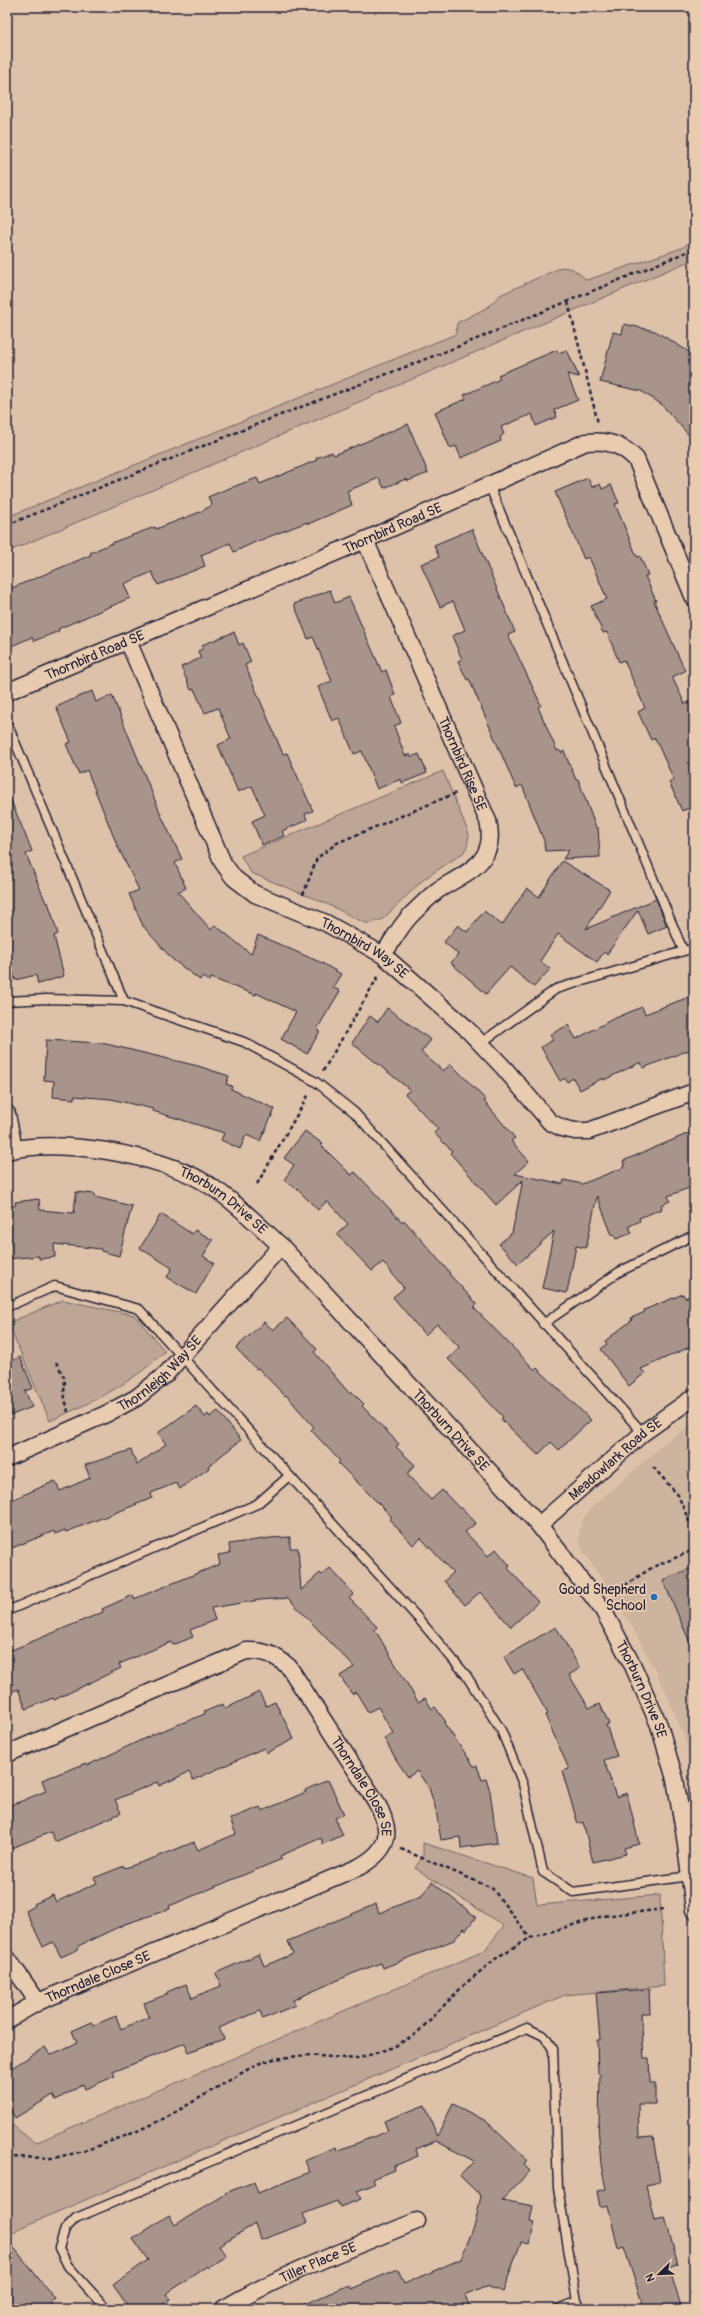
<svg xmlns="http://www.w3.org/2000/svg" width="701" height="2316" viewBox="0 0 701 2316" font-family="Pangolin,sans-serif">
  <style>
    .built { fill: #cdb49f }
    .green { fill: #bea696; stroke: #706468 }
    .building { fill: #a8948a; stroke: #22223b }
    .lines { fill: none; stroke-linecap: round; stroke-linejoin: round }
    .service-casing { stroke: #22223b; stroke-width: 11 }
    .minor-casing { stroke: #22223b; stroke-width: 19 }
    .path { stroke: #22223b; stroke-width: 2.5; stroke-dasharray: 4 3; stroke-linecap: butt }
    .service { stroke: #e9cbaf; stroke-width: 8 }
    .minor { stroke: #e9cbaf; stroke-width: 16 }
    .poi-dot { fill: #1f6fb2; stroke: #e9cbaf; stroke-width: 1.5 }
    .labels { text-anchor: middle; dominant-baseline: central; stroke-width: 3.5; stroke-linejoin: round; paint-order: stroke }
    .street-label { font-size: 14px; fill: #22223b; stroke: #e9cbaf }
    .poi-label { font-size: 14px; fill: #22223b; stroke: #e9cbaf; text-anchor: end }
  </style>
  <rect width="100%" height="100%" fill="#ddc1a8"/>
  <filter id="ink" filterUnits="userSpaceOnUse"><feTurbulence type="fractalNoise" baseFrequency=".025" numOctaves="2"/><feDisplacementMap in="SourceGraphic" scale="8" xChannelSelector="R" yChannelSelector="G"/><feConvolveMatrix kernelMatrix="1 2 1 2 8 2 1 2 1" color-interpolation-filters="sRGB"/></filter>
  <g filter="url(#ink)">
    <polygon class="built" points="694,1423 694,1772 683,1734 665,1690 631,1624 584,1552 579,1541 579,1530 583,1519 594,1505 667,1441"/>
    <g class="green">
      <polygon points="694,239 694,259 7,552 7,517 456,334 457,323 488,307 500,295 562,267 573,269 587,280 682,248"/>
      <polygon points="443,771 469,834 467,847 463,853 424,879 383,919 371,923 365,923 325,903 251,873 241,856"/>
      <path d="M63,1300l71,15 31,36c-36,35 -70,49 -115,70l-42,-98z"/>
      <polygon points="423,1843 533,1878 537,1905 660,1895 664,1986 565,1995 22,2227 7,2238 7,2121 35,2143 484,1951 504,1926 415,1868 423,1856"/>
    </g>
    <g class="building">
      <polygon points="624,324 655,331 694,355 694,441 661,404 641,391 600,382 613,332 622,334"/>
      <polygon points="557,350 558,353 567,350 579,377 567,374 578,400 554,410 557,417 536,426 532,414 501,427 504,434 500,437 501,441 461,458 456,446 450,448 435,412 466,399 464,395 500,379 498,375"/>
      <polygon points="408,424 428,473 408,481 406,479 384,488 379,478 347,491 352,505 308,524 307,522 253,543 234,552 230,543 201,555 205,566 158,585 152,572 124,584 130,598 58,629 59,631 34,641 32,637 7,648 7,590 91,555 90,553 119,540 155,527 156,529 200,512 212,505 208,497 222,491 257,478 260,484 317,460 316,458 332,452 334,455"/>
      <polygon points="588,478 592,487 600,484 602,489 611,485 619,503 615,504 637,557 640,556 648,575 645,576 656,601 654,601 685,671 672,677 685,704 694,700 694,806 682,811 669,782 674,780 655,738 651,740 638,712 645,708 624,660 619,662 607,632 603,633 591,606 607,599 589,557 584,559 555,492"/>
      <polygon points="472,529 515,632 508,635 541,705 538,707 557,751 559,750 561,753 564,751 576,780 578,779 596,828 598,827 600,857 563,859 569,850 545,851 544,841 522,785 516,788 469,679 467,680 458,661 462,659 452,636 465,630 453,601 440,607 421,564 439,557 434,545"/>
      <polygon points="330,590 335,603 349,597 382,672 386,670 395,695 391,697 401,723 394,726 405,756 410,754 411,757 419,754 427,773 402,783 401,779 377,789 362,751 354,754 339,718 332,721 318,687 332,681 313,637 308,639 294,604"/>
      <polygon points="234,632 239,645 243,643 251,662 245,665 283,754 287,753 313,811 305,814 307,820 282,831 284,836 262,845 252,821 265,815 252,786 238,792 218,745 231,739 218,708 205,713 194,689 191,690 181,667 201,658 198,651 204,648 202,645"/>
      <polygon points="92,691 96,702 112,695 161,815 182,859 175,863 186,888 178,892 211,930 215,925 251,954 258,935 322,963 341,974 333,987 340,991 317,1029 320,1031 307,1054 281,1039 296,1012 256,993 256,995 211,978 209,981 203,976 200,980 172,959 143,926 129,894 139,890 117,845 87,770 79,774 66,744 71,742 56,707"/>
      <polygon points="7,791 32,851 26,854 46,903 48,902 58,934 54,936 64,976 38,984 36,975 15,980 7,952"/>
      <polygon points="562,861 610,890 586,929 656,899 667,926 648,934 638,910 607,954 604,952 597,962 558,934 540,961 550,969 534,987 510,967 486,994 451,963 458,954 444,942 458,925 467,932 484,911 502,925 527,888 539,897"/>
      <polygon points="694,995 694,1048 643,1068 641,1062 604,1080 603,1078 580,1090 573,1078 567,1082 565,1078 560,1081 541,1047 553,1040 550,1035 568,1025 576,1039 613,1019 642,1007 645,1014"/>
      <polygon points="387,1008 431,1040 421,1052 443,1071 451,1064 486,1100 484,1101 515,1138 511,1141 529,1161 515,1174 563,1184 564,1180 582,1184 625,1167 623,1161 694,1131 694,1186 668,1196 670,1201 661,1205 662,1209 639,1218 640,1221 629,1226 632,1233 616,1239 614,1234 612,1235 597,1196 586,1248 576,1246 567,1293 542,1288 554,1231 518,1264 499,1244 512,1233 523,1180 496,1205 450,1153 452,1151 434,1133 438,1129 405,1094 410,1090 352,1043 370,1016 378,1022"/>
      <polygon points="46,1040 102,1043 198,1066 229,1076 226,1084 232,1086 231,1089 275,1109 260,1141 246,1135 240,1149 221,1140 224,1133 153,1111 153,1109 111,1099 74,1096 74,1099 53,1097 54,1081 44,1080"/>
      <polygon points="305,1131 323,1144 321,1145 351,1175 355,1172 402,1222 404,1220 450,1273 449,1274 477,1304 474,1308 535,1370 537,1368 591,1420 559,1450 551,1442 538,1455 501,1419 503,1417 448,1359 460,1348 437,1324 425,1335 393,1297 404,1288 383,1262 372,1271 337,1234 348,1224 327,1201 318,1210 297,1189 284,1180 294,1165 284,1158"/>
      <polygon points="76,1192 95,1194 95,1197 132,1206 119,1256 101,1251 101,1249 54,1244 55,1257 39,1259 39,1256 7,1259 7,1208 16,1205 15,1202 39,1199 40,1210 74,1213"/>
      <polygon points="161,1214 192,1234 195,1230 213,1240 203,1256 214,1263 196,1294 167,1277 172,1268 140,1248"/>
      <polygon points="683,1294 685,1298 694,1294 694,1345 641,1369 645,1373 629,1386 601,1349 607,1344 605,1341 632,1320 631,1318 645,1312 644,1310"/>
      <polygon points="287,1318 317,1349 314,1352 349,1393 351,1391 364,1404 362,1406 399,1444 396,1447 415,1465 407,1474 431,1500 442,1490 460,1509 461,1507 476,1523 465,1532 488,1556 496,1549 510,1566 508,1568 538,1602 511,1627 480,1592 465,1605 444,1581 453,1573 421,1538 413,1545 389,1519 392,1517 338,1463 340,1461 311,1430 314,1427 286,1395 285,1396 258,1368 256,1369 236,1348 264,1322 273,1330"/>
      <polygon points="20,1357 33,1388 25,1391 32,1407 7,1417 7,1363"/>
      <polygon points="196,1406 205,1417 208,1414 210,1417 218,1411 241,1440 208,1466 209,1468 180,1489 176,1483 151,1493 152,1498 125,1509 66,1532 65,1530 55,1534 54,1531 7,1550 7,1502 55,1481 60,1491 90,1478 85,1465 131,1450 137,1465 166,1444 158,1433"/>
      <polygon points="290,1537 290,1548 298,1548 301,1590 320,1573 322,1575 330,1568 354,1594 349,1598 377,1627 375,1630 418,1702 425,1698 432,1709 435,1707 446,1722 444,1723 474,1766 477,1766 482,1780 486,1779 490,1791 497,1843 461,1848 460,1837 441,1840 436,1810 429,1788 417,1771 408,1777 397,1761 384,1738 393,1733 378,1707 368,1712 356,1692 352,1694 340,1676 354,1667 288,1598 259,1600 211,1608 215,1620 190,1630 193,1637 173,1645 171,1642 119,1664 121,1668 54,1700 53,1698 26,1709 18,1689 7,1694 7,1652 103,1612 102,1609 133,1595 134,1599 220,1564 218,1555 230,1553 229,1544 270,1538"/>
      <polygon points="694,1567 694,1652 663,1580"/>
      <polygon points="556,1627 580,1668 569,1675 589,1708 600,1704 609,1724 606,1725 617,1756 604,1760 616,1797 627,1793 639,1844 624,1848 626,1854 593,1862 583,1822 578,1824 562,1771 569,1769 545,1715 548,1714 522,1669 514,1674 504,1657"/>
      <polygon points="259,1692 266,1706 275,1702 294,1739 266,1753 264,1748 193,1780 189,1772 159,1786 157,1782 115,1800 121,1813 57,1841 55,1841 51,1832 7,1850 7,1807 46,1791 42,1780 87,1763 88,1765 154,1734 205,1714 204,1712 223,1704 225,1709"/>
      <polygon points="328,1780 344,1814 335,1818 343,1835 323,1844 321,1838 280,1856 282,1859 169,1906 170,1909 125,1924 78,1946 79,1949 61,1957 53,1942 43,1947 26,1911 35,1906 34,1904 53,1895 56,1902 97,1883 94,1878 124,1866 125,1868 157,1857 194,1842 198,1850 236,1834 230,1819 260,1807 262,1811 306,1792 305,1790"/>
      <polygon points="432,1882 476,1917 466,1930 464,1928 454,1940 383,1968 381,1963 354,1973 293,2000 295,2005 263,2019 260,2011 219,2028 224,2039 207,2045 189,2052 185,2043 113,2072 115,2076 85,2089 83,2084 56,2100 53,2095 15,2118 7,2104 7,2071 45,2047 50,2055 77,2043 72,2031 92,2022 94,2025 116,2016 121,2029 149,2017 144,2003 168,1994 167,1992 186,1984 192,1998 221,1986 216,1973 259,1954 264,1966 293,1954 288,1941 376,1904 379,1913 421,1896"/>
      <polygon points="649,1989 650,2013 641,2013 644,2058 649,2058 650,2083 655,2083 655,2104 638,2104 639,2138 653,2137 660,2182 646,2185 654,2219 665,2217 678,2265 669,2268 682,2309 644,2309 624,2247 618,2249 608,2205 600,2207 597,2191 606,2189 601,2165 598,2125 599,2125 600,2074 598,2074 597,2040 600,2040 596,1993"/>
      <polygon points="453,2104 486,2121 528,2161 524,2165 530,2171 502,2200 533,2206 530,2221 535,2222 530,2244 521,2242 503,2292 486,2286 465,2295 469,2305 460,2309 293,2309 349,2285 351,2289 398,2269 404,2284 461,2259 475,2224 481,2196 460,2176 474,2161 436,2141 416,2149 418,2156 394,2166 395,2170 373,2179 375,2184 357,2191 361,2199 340,2207 337,2201 303,2214 307,2223 261,2240 255,2224 219,2245 227,2256 208,2268 207,2266 166,2294 170,2299 156,2309 130,2309 113,2285 148,2260 133,2239 169,2215 175,2225 226,2194 225,2193 254,2182 258,2193 310,2172 305,2161 309,2158 336,2147 337,2151 388,2131 384,2121 425,2105 437,2136"/>
      <polygon points="7,2239 55,2299 51,2302 55,2309 7,2309"/>
    </g>
    <g class="lines">
      <g class="service-casing">
        <g id="service">
          <polyline points="489,485 683,950"/>
          <polyline points="7,723 124,1001"/>
          <polyline points="7,1001 47,999 124,1001 244,1042 316,1082 354,1112 643,1433"/>
          <polyline points="481,1043 556,989 694,948"/>
          <polyline points="7,1307 55,1286 139,1309 417,1617 466,1675 501,1730 523,1784 543,1872 573,1892 690,1876"/>
          <polyline points="543,1324 619,1272 694,1235"/>
          <polyline points="7,1611 257,1504 289,1476"/>
          <polyline points="107,2309 68,2266 59,2248 65,2229 76,2218 527,2028 544,2036 553,2049 558,2188 577,2301 581,2309"/>
          <polyline points="558,2309 577,2301"/>
        </g>
      </g>
      <g class="minor-casing">
        <g id="minor">
          <path id="s1" d="M365,540l123,281c10,41 -21,51 -50,69 -9,7 -19,17 -27,25 -11,11 -19,27 -28,40"/>
          <path id="s2" d="M128,641l95,222 11,15 21,16 71,29 57,32 81,71 40,42 46,54 12,6 13,3h14l105,-39"/>
          <path id="s3" d="M7,692l358,-152 221,-98c21,-2 35,2 50,17l58,139"/>
          <polyline points="7,1114 14,1149"/>
          <path id="s4" d="M7,1151c50,-14 153,4 197,31 29,17 53,42 77,64l258,279 64,85 30,56 26,59 16,54 10,58 9,73"/>
          <path id="s5" d="M7,1458l99,-44 30,-16 29,-23 116,-129"/>
          <path id="s6" d="M539,1525l104,-92 51,-36"/>
          <path id="s7" d="M7,1754l239,-103c19,-1 29,4 43,16l86,133c18,31 16,49 -16,67l-321,135 -31,18"/>
          <polyline points="7,1958 38,2002"/>
          <path id="s8" d="M223,2309c61,-36 128,-61 194,-88"/>
        </g>
      </g>
      <g class="path">
        <polyline points="568,302 598,423"/>
        <polyline points="7,525 270,419 457,347 694,249"/>
        <polyline points="303,895 317,858 337,843 456,793"/>
        <polyline points="323,1071 379,975"/>
        <polyline points="257,1184 309,1094"/>
        <polyline points="56,1362 65,1379 64,1393 68,1412"/>
        <polyline points="653,1467 678,1495 694,1533"/>
        <polyline points="619,1589 653,1567 694,1550"/>
        <polyline points="401,1849 492,1888 530,1938"/>
        <polyline points="7,2157 54,2158 84,2151 133,2133 169,2116 257,2064 274,2059 306,2055 357,2059 394,2047 417,2033 465,1984 499,1956 530,1938 603,1916 665,1909"/>
      </g>
      <use href="#service" class="service"/>
      <use href="#minor" class="minor"/>
    </g>
  </g>
  <circle class="poi-dot" cx="654" cy="1597" r="4"/>
  <g class="labels">
    <g class="street-label">
      <text stroke="none"><textPath href="#s3" startOffset="419">Thornbird Road SE</textPath></text>
      <text stroke="none"><textPath href="#s3" startOffset="95">Thornbird Road SE</textPath></text>
      <text stroke="none"><textPath href="#s1" startOffset="244">Thornbird Rise SE</textPath></text>
      <text stroke="none"><textPath href="#s2" startOffset="409">Thornbird Way SE</textPath></text>
      <text stroke="none"><textPath href="#s4" startOffset="229">Thorburn Drive SE</textPath></text>
      <text stroke="none"><textPath href="#s5" startOffset="176">Thornleigh Way SE</textPath></text>
      <text stroke="none"><textPath href="#s4" startOffset="554">Thorburn Drive SE</textPath></text>
      <text stroke="none"><textPath href="#s6" startOffset="101">Meadowlark Road SE</textPath></text>
      <text stroke="none"><textPath href="#s4" startOffset="878">Thorburn Drive SE</textPath></text>
      <text stroke="none"><textPath href="#s7" startOffset="448">Thorndale Close SE</textPath></text>
      <text transform="translate(98 1977) rotate(-23)">Thorndale Close SE</text>
      <text stroke="none"><textPath href="#s8" startOffset="106">Tiller Place SE</textPath></text>
    </g>
    <g class="poi-label">
      <text x="646" y="1589">Good Shepherd<tspan x="646" dy="16">School</tspan></text>
    </g>
  </g>
  <rect width="701" height="2316" fill="none" stroke="#e9cbaf" stroke-width="24"/>
  <rect x="12" y="12" width="677" height="2292" fill="none" stroke="#22223b" stroke-width="1.5" filter="url(#ink)"/>
  <g transform="translate(659 2274) rotate(247)" stroke="#e9cbaf" stroke-width="3" paint-order="stroke">
  <path d="M0-3L7 15L0 10L-7 15Z" fill="#22223b"/>
  <text y="-6" font-size="11" font-weight="bold" text-anchor="middle" fill="#22223b">N</text>
  </g>
</svg>
